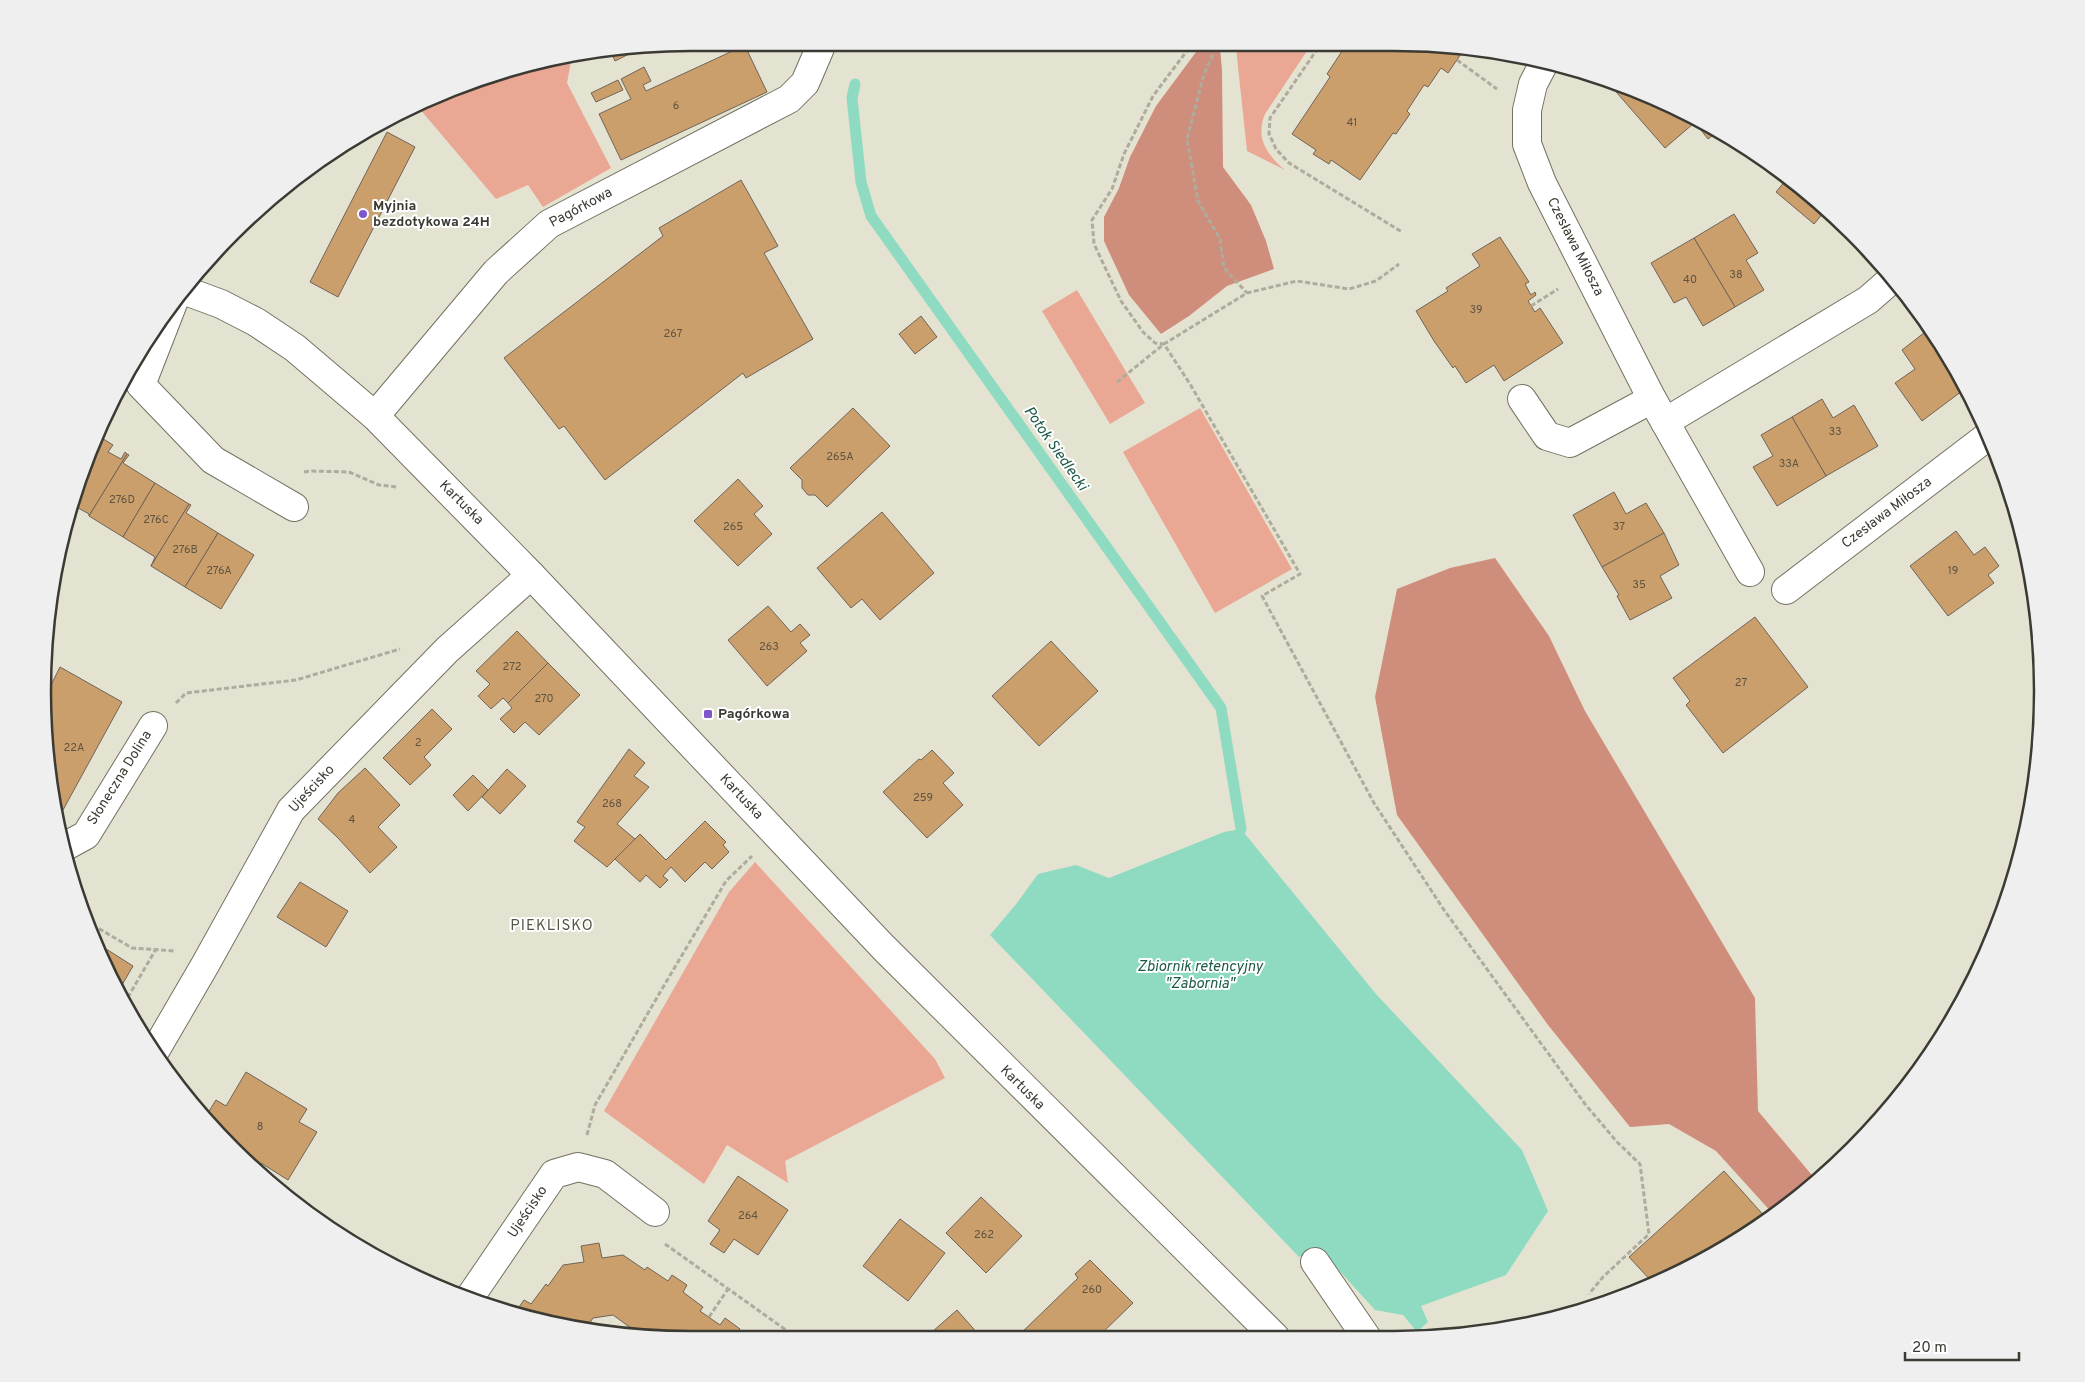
<svg xmlns="http://www.w3.org/2000/svg" width="2085" height="1382" viewBox="0 0 2085 1382" font-family="Overpass,sans-serif">
  <style>
    .green { fill: #eaa793 }
    .forest { fill: #cf8e7b }
    .water { fill: #8fdbc2 }
    .lines { fill: none; stroke-linecap: round; stroke-linejoin: round }
    .stream { stroke: #8fdbc2; stroke-width: 11 }
    .building { fill: #ca9f6c; stroke: #706458 }
    .minor-casing { stroke: #737262; stroke-width: 30 }
    .path { stroke: #adac9d; stroke-width: 3; stroke-dasharray: 5 2.5; stroke-linecap: butt }
    .minor { stroke: #fff; stroke-width: 28 }
    .poi-dot { fill: #7f55ce; stroke: #fff; stroke-width: 2 }
    .labels { text-anchor: middle; dominant-baseline: central; stroke-width: 4; stroke-linejoin: round; paint-order: stroke }
    .number-label { font-size: 11px; fill: #5f5341 }
    .poi-label { font-size: 14px; font-weight: bold; fill: #3b3a33; stroke: #fff; text-anchor: start }
    .street-label { font-size: 14px; fill: #3b3a33; stroke: #fff }
    .water-label { font-size: 15px; font-style: italic; fill: #1c5949; stroke: #fff }
    .neighbourhood-label { font-size: 15px; letter-spacing: 1px; fill: #575646; stroke: #fff }
    .rim { fill: none; stroke: #3b3a33; stroke-width: 2.5 }
  </style>
  <rect width="100%" height="100%" fill="#e4e3d1"/>
  <g class="green">
    <path d="M1236,48h73l-44,66c-10,24 2,41 20,56l-38,-19z"/>
    <polygon points="572,56 567,83 611,168 543,207 528,185 496,199 419,108 483,77"/>
    <polygon points="1077,290 1145,403 1110,424 1042,311"/>
    <polygon points="1200,408 1292,569 1215,613 1123,452"/>
    <polygon points="755,862 935,1059 945,1078 785,1161 788,1183 727,1145 704,1184 604,1111 729,892"/>
  </g>
  <g class="forest">
    <polygon points="1199,48 1220,48 1222,70 1223,167 1251,205 1266,241 1274,269 1227,286 1189,316 1161,334 1129,295 1104,241 1104,217 1119,188 1130,157 1156,106"/>
    <polygon points="1495,558 1549,636 1585,711 1755,998 1758,1111 1816,1180 1789,1206 1774,1215 1716,1151 1669,1124 1630,1127 1548,1025 1397,815 1375,697 1397,589 1450,568"/>
  </g>
  <polygon class="water" points="1241,829 1376,994 1522,1150 1548,1211 1506,1275 1421,1306 1428,1322 1417,1332 1403,1315 1375,1310 1326,1256 1312,1251 1299,1257 990,935 1017,903 1038,874 1076,865 1109,878 1224,832"/>
  <g class="lines">
    <polyline class="stream" points="855,84 852,98 861,182 871,216 1221,708 1241,829"/>
  </g>
  <g class="building">
    <polygon points="609,48 641,48 615,61"/>
    <polygon points="739,48 746,48 767,92 621,160 599,114 631,99 621,79 644,67 651,81 643,85 646,91"/>
    <polygon points="1344,48 1465,48 1448,73 1441,68 1428,87 1424,85 1407,111 1410,114 1396,134 1393,133 1360,180 1331,160 1329,164 1313,154 1316,150 1292,134 1330,77 1327,74"/>
    <polygon points="1604,78 1681,109 1716,133 1708,139 1697,125 1696,126 1693,124 1665,148"/>
    <polygon points="618,80 623,90 596,102 591,93"/>
    <polygon points="387,132 415,147 338,297 310,282"/>
    <polygon points="741,180 778,246 764,253 813,339 746,378 743,373 605,480 564,426 559,429 504,358 663,236 659,228"/>
    <polygon points="1786,180 1822,204 1849,232 1824,212 1814,224 1776,192"/>
    <polygon points="1734,214 1758,253 1746,260 1764,290 1735,307 1694,238"/>
    <polygon points="1500,237 1529,282 1525,284 1531,295 1535,292 1536,295 1528,301 1535,312 1540,308 1563,343 1504,381 1494,365 1466,383 1455,366 1453,368 1434,341 1416,311 1448,291 1446,288 1480,266 1472,254"/>
    <polygon points="1694,238 1735,307 1703,326 1686,297 1674,303 1651,263"/>
    <polygon points="921,316 937,337 915,354 899,334"/>
    <polygon points="1929,329 1966,388 1922,421 1895,383 1915,369 1902,350"/>
    <polygon points="1822,399 1833,418 1854,405 1878,446 1826,476 1792,417"/>
    <polygon points="853,408 890,446 827,507 815,495 808,495 802,488 802,480 790,468"/>
    <polygon points="1792,417 1826,476 1777,506 1753,467 1773,456 1761,435"/>
    <polygon points="97,435 113,445 108,452 121,459 125,452 127,454 89,516 89,514 71,504 92,443"/>
    <polygon points="127,454 129,455 123,463 155,483 123,537 89,516"/>
    <polygon points="738,479 763,506 754,514 772,534 738,566 694,521"/>
    <polygon points="155,483 189,504 151,566 155,557 123,537"/>
    <polygon points="1614,492 1626,514 1646,503 1664,533 1602,567 1573,515"/>
    <polygon points="189,504 191,505 186,513 218,533 185,587 151,566"/>
    <polygon points="882,512 934,573 880,620 862,599 851,608 817,568"/>
    <polygon points="1956,531 1974,555 1985,547 1999,566 1988,575 1994,583 1948,616 1910,566"/>
    <polygon points="218,533 254,555 221,609 185,587"/>
    <polygon points="1664,533 1679,565 1660,576 1672,598 1630,620 1617,596 1619,595 1602,567"/>
    <polygon points="768,606 791,632 800,624 810,635 800,643 807,651 767,686 728,640"/>
    <polygon points="1755,617 1808,687 1723,753 1686,705 1690,701 1673,678"/>
    <polygon points="517,631 548,663 508,703 503,698 491,709 478,696 490,684 476,671"/>
    <polygon points="1051,641 1098,691 1039,746 992,696"/>
    <polygon points="548,663 580,695 539,735 525,722 514,733 500,719 512,708 508,703"/>
    <polygon points="60,667 122,702 63,810 53,793 47,693"/>
    <polygon points="432,709 452,729 424,757 431,765 410,785 383,758"/>
    <polygon points="629,749 645,763 634,776 649,787 617,824 635,839 607,867 574,841 585,827 577,822"/>
    <polygon points="932,750 954,773 943,783 963,805 927,838 883,792 919,759 921,760"/>
    <polygon points="365,768 400,805 378,827 397,847 370,873 338,838 318,819 338,793"/>
    <polygon points="507,769 526,786 500,814 482,797"/>
    <polygon points="473,775 488,790 468,811 453,795"/>
    <polygon points="53,793 63,810 55,811"/>
    <polygon points="705,821 726,842 723,845 729,852 712,869 705,862 685,882 671,867 663,876 668,880 660,888 646,875 640,882 615,859 640,834 666,860"/>
    <polygon points="300,882 348,911 326,947 277,917"/>
    <polygon points="92,940 133,966 118,992"/>
    <polygon points="246,1072 307,1109 299,1122 317,1132 288,1180 261,1163 256,1171 204,1119 216,1100 226,1106"/>
    <polygon points="1724,1171 1767,1219 1681,1273 1653,1283 1629,1257"/>
    <polygon points="738,1176 788,1210 758,1255 734,1239 724,1253 710,1244 720,1230 708,1221"/>
    <polygon points="981,1197 1022,1236 986,1273 946,1233"/>
    <polygon points="900,1219 945,1253 908,1301 863,1266"/>
    <polygon points="599,1243 602,1258 623,1255 645,1270 647,1267 668,1281 672,1275 687,1285 683,1292 703,1307 700,1311 720,1325 725,1318 740,1329 736,1335 639,1334 613,1315 593,1318 585,1330 514,1314 524,1300 531,1304 546,1284 548,1286 563,1265 584,1262 581,1246"/>
    <polygon points="1090,1260 1133,1303 1099,1336 1018,1336 1078,1278 1075,1274"/>
    <polygon points="957,1310 979,1335 978,1336 935,1336 932,1332"/>
  </g>
  <g class="lines">
    <g class="minor-casing">
      <g id="minor">
        <polyline points="1544,63 1533,84 1527,110 1527,144 1542,183 1652,399 1750,572"/>
        <polyline points="183,290 221,304 256,322 295,348 375,416 531,575 883,947 1275,1337"/>
        <polyline points="173,303 141,385 213,460 294,507"/>
        <polyline points="1522,399 1547,436 1570,443 1652,399"/>
        <polyline points="375,416 496,272 549,224 789,99 805,83 820,48"/>
        <polyline points="1665,422 1868,300 1892,279"/>
        <polyline points="1786,590 1988,436"/>
        <polyline points="64,847 86,835 153,726"/>
        <polyline points="155,1051 205,965 291,810 447,650 531,575"/>
        <polyline points="1315,1262 1367,1338"/>
        <polyline points="470,1297 554,1174 578,1167 605,1174 655,1212"/>
      </g>
    </g>
    <g class="path">
      <polyline points="1189,48 1153,96 1124,154 1112,189 1092,220 1094,244 1121,301 1143,332 1155,343 1164,344 1190,384 1300,574 1262,596 1374,803 1444,910 1585,1104 1617,1142 1640,1164 1649,1234 1603,1277 1589,1294"/>
      <polyline points="1216,48 1204,74 1187,139 1198,201 1220,239 1224,268 1247,293"/>
      <polyline points="1318,48 1270,118 1269,134 1276,149 1289,163 1402,232"/>
      <polyline points="1457,60 1497,89"/>
      <polyline points="1531,306 1558,289"/>
      <polyline points="1117,382 1164,344 1247,293 1297,281 1349,289 1376,281 1399,264"/>
      <polyline points="304,472 310,471 349,472 379,485 397,487"/>
      <polyline points="176,703 186,693 296,680 400,649"/>
      <polyline points="86,921 132,948 175,951"/>
      <polyline points="124,1004 156,949"/>
      <polyline points="587,1135 595,1105 659,994 726,881 752,856"/>
      <polyline points="665,1244 793,1335"/>
      <polyline points="709,1317 728,1289"/>
    </g>
    <use href="#minor" class="minor"/>
  </g>
  <g class="poi-dot">
    <circle cx="363" cy="214" r="5"/>
    <rect x="703" y="709" width="10" height="10" rx="2.5"/>
  </g>
  <g class="labels">
    <g class="number-label">
      <text x="676" y="106">6</text>
      <text x="1352" y="123">41</text>
      <text x="1736" y="275">38</text>
      <text x="1690" y="280">40</text>
      <text x="1476" y="310">39</text>
      <text x="673" y="334">267</text>
      <text x="1835" y="432">33</text>
      <text x="840" y="457">265A</text>
      <text x="1789" y="464">33A</text>
      <text x="122" y="500">276D</text>
      <text x="156" y="520">276C</text>
      <text x="733" y="527">265</text>
      <text x="1619" y="527">37</text>
      <text x="185" y="550">276B</text>
      <text x="219" y="571">276A</text>
      <text x="1953" y="571">19</text>
      <text x="1639" y="585">35</text>
      <text x="769" y="647">263</text>
      <text x="512" y="667">272</text>
      <text x="1741" y="683">27</text>
      <text x="544" y="699">270</text>
      <text x="418" y="743">2</text>
      <text x="74" y="748">22A</text>
      <text x="923" y="798">259</text>
      <text x="612" y="804">268</text>
      <text x="352" y="820">4</text>
      <text x="260" y="1127">8</text>
      <text x="748" y="1216">264</text>
      <text x="984" y="1235">262</text>
      <text x="1092" y="1290">260</text>
    </g>
    <g class="poi-label">
      <text x="373" y="206">Myjnia<tspan x="373" dy="16">bezdotykowa 24H</tspan></text>
      <text x="718" y="714">Pagórkowa</text>
    </g>
    <g class="street-label">
      <text transform="translate(581 208) rotate(-28)">Pagórkowa</text>
      <text transform="translate(1575 247) rotate(63)">Czesława Miłosza</text>
      <text transform="translate(461 503) rotate(45)">Kartuska</text>
      <text transform="translate(1887 513) rotate(-37)">Czesława Miłosza</text>
      <text transform="translate(120 778) rotate(-58)">Słoneczna Dolina</text>
      <text transform="translate(312 789) rotate(-47)">Ujeścisko</text>
      <text transform="translate(741 797) rotate(47)">Kartuska</text>
      <text transform="translate(1022 1088) rotate(45)">Kartuska</text>
      <text transform="translate(528 1212) rotate(-56)">Ujeścisko</text>
    </g>
    <g class="water-label">
      <text transform="translate(1055 449) rotate(55)">Potok Siedlecki</text>
      <text x="1200" y="967">Zbiornik retencyjny<tspan x="1200" dy="17">"Zabornia"</tspan></text>
    </g>
    <g class="neighbourhood-label">
      <text x="552" y="926">PIEKLISKO</text>
    </g>
  </g>
  <path d="M0 0H2085V1382H0ZM691 51H1394A640 640 0 0 1 2034 691V691A640 640 0 0 1 1394 1331H691A640 640 0 0 1 51 691V691A640 640 0 0 1 691 51Z" fill="#efefef" fill-rule="evenodd"/>
  <path class="rim" d="M691 51H1394A640 640 0 0 1 2034 691V691A640 640 0 0 1 1394 1331H691A640 640 0 0 1 51 691V691A640 640 0 0 1 691 51Z"/>
  <path d="M1905 1352v8h114v-8" fill="none" stroke="#3b3a33" stroke-width="2.5"/>
  <text x="1912" y="1352" font-size="15" fill="#3b3a33" stroke="#ffffff" stroke-width="4" paint-order="stroke">20 m</text>
</svg>
